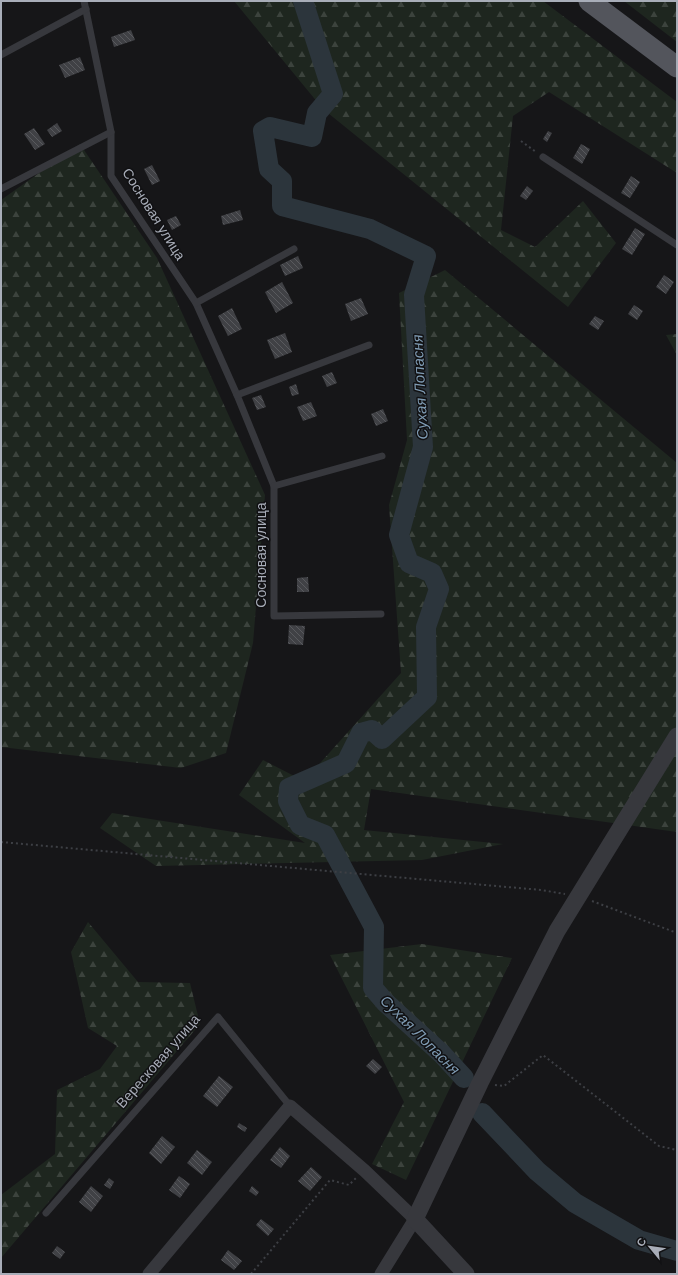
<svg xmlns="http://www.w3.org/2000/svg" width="678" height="1275" viewBox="0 0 678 1275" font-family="'DM Sans',sans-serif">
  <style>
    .forest { fill: url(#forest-firs) }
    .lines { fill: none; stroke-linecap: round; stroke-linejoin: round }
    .river { stroke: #2c353c; stroke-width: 20 }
    .building { fill: url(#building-back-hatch) }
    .path { stroke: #3d3f44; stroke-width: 2; stroke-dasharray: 2 3; stroke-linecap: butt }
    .service { stroke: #37383d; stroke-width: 7 }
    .minor { stroke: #37383d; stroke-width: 13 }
    .tertiary { stroke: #37383d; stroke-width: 17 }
    .primary { stroke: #53555c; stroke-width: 21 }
    .labels { text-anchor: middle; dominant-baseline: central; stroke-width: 3; stroke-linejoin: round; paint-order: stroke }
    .street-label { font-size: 14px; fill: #a8adb8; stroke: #111113 }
    .water-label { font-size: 15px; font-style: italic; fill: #7f9bb3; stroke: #111113 }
  </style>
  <defs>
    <pattern id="forest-firs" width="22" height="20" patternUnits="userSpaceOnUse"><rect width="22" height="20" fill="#1e261f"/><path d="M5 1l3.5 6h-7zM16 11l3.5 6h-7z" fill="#3c433d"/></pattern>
    <pattern id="building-back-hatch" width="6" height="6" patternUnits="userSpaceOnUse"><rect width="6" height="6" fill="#404145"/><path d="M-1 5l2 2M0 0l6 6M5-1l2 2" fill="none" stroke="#595a5e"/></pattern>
  </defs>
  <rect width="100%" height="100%" fill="#161618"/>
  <g class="forest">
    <polygon points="234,1 543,1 677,102 677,173 549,92 513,116 501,230 535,247 583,201 616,243 568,307 323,109"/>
    <polygon points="625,1 677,1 677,42 624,1"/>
    <polygon points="80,144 157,258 265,495 253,643 226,753 181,768 1,747 1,200"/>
    <polygon points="445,270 677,463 677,832 371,789 364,830 503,844 422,860 156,866 100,828 112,813 305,843 239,795 263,760 304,781 401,673 389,505 407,440 399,293"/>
    <polygon points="677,334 677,355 666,335"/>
    <polygon points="88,922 138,982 190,983 200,1024 1,1258 1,1195 55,1154 57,1090 100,1069 117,1046 88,1028 71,952"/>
    <polygon points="422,944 512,958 406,1180 372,1164 404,1102 330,955"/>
  </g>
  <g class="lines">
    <g class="river">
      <polyline points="303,1 333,94 317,113 312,137 270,127 263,131 269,169 282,181 282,206 370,229 426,256 414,295 423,447 399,535 409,563 432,573 439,589 426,627 427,697 382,739 372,730 361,733 346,763 289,788 288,801 300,825 325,835 374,927 373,988 385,1002 442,1054 464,1078"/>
      <polyline points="482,1113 537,1171 575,1203 639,1240 677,1251"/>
    </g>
  </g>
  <g class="building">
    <polygon points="131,30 135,40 114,47 111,37"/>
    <polygon points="80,57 85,70 65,78 59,65"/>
    <polygon points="57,123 62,131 52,137 47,130"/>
    <polygon points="34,128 45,144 35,150 24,134"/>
    <polygon points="548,131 552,133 547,142 543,139"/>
    <polygon points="581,144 590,149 582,164 573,158"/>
    <polygon points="152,165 160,181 152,185 144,169"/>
    <polygon points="631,176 640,182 630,198 621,193"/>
    <polygon points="527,186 533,191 526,200 520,196"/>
    <polygon points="240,210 243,220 223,225 221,216"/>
    <polygon points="176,216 181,225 172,230 167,220"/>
    <polygon points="635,228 645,234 632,255 622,249"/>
    <polygon points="298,256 303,268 285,276 280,265"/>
    <polygon points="664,275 674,282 666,294 656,287"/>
    <polygon points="282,282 293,303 276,313 265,292"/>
    <polygon points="361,298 368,314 351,321 345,304"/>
    <polygon points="634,305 643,311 637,320 628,314"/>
    <polygon points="232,308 242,329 228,336 218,316"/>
    <polygon points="595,316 604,321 598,330 589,324"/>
    <polygon points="285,333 292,352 275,359 267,340"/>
    <polygon points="332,372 337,383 327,387 322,376"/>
    <polygon points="296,384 299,394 292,396 289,387"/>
    <polygon points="261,395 266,407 257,410 252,398"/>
    <polygon points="311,402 317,416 303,421 297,407"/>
    <polygon points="383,409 388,421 376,426 371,414"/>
    <polygon points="308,577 309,592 297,592 297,578"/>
    <polygon points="289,625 305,626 303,645 288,644"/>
    <polygon points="373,1059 382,1067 375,1074 366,1066"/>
    <polygon points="219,1076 233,1087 217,1107 203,1096"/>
    <polygon points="239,1123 247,1128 245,1132 237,1127"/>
    <polygon points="162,1136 175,1147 161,1164 149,1153"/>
    <polygon points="280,1147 290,1156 281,1168 270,1160"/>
    <polygon points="197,1150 212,1162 202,1175 187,1163"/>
    <polygon points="311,1167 322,1177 310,1191 298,1181"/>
    <polygon points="179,1176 190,1184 180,1198 169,1190"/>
    <polygon points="109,1178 114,1182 110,1189 104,1185"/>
    <polygon points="91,1186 103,1196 91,1212 79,1202"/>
    <polygon points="252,1186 259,1192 256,1196 249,1191"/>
    <polygon points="261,1219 274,1229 268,1236 256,1225"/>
    <polygon points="57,1246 65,1252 60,1259 52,1253"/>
    <polygon points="228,1250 242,1261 234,1270 221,1260"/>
  </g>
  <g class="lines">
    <g class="path">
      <polyline points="521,141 536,152"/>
      <polyline points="1,842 541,890 565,894"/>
      <polyline points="592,901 677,933"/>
      <polyline points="495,1085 504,1086 543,1055 659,1146 677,1150"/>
      <polyline points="251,1274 330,1180 349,1185 356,1178"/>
    </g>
    <g class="service">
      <polyline points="84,1 111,132 111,176 196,303 237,395 274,486 274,616 381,614"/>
      <polyline points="1,55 86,9"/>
      <polyline points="543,157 677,245"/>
      <polyline points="1,189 111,132"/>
      <polyline points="196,303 294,249"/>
      <polyline points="237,395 369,345"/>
      <polyline points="274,486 382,456"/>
      <polyline points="46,1213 218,1017 290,1106"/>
    </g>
    <polyline class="minor" points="149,1274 290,1106 365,1171 415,1219 381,1274"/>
    <polyline class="tertiary" points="466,1274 415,1219 480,1083 557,931 677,736"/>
    <polyline class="primary" points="589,1 677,67"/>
  </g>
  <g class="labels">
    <g class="street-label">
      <text transform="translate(154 214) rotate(58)">Сосновая улица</text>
      <text transform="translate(261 555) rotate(-90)">Сосновая улица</text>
      <text transform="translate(158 1061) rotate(-49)">Вересковая улица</text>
    </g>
    <g class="water-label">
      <text transform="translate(420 387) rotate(-93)">Сухая Лопасня</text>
      <text transform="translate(420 1035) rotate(45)">Сухая Лопасня</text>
    </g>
  </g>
  <rect width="678" height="1275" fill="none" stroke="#a8adb8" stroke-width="4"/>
  <g transform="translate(650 1247) rotate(299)" stroke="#111113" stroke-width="3" paint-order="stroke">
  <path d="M0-3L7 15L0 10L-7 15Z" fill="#a8adb8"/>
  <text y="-6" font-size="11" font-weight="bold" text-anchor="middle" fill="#a8adb8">С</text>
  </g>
</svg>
